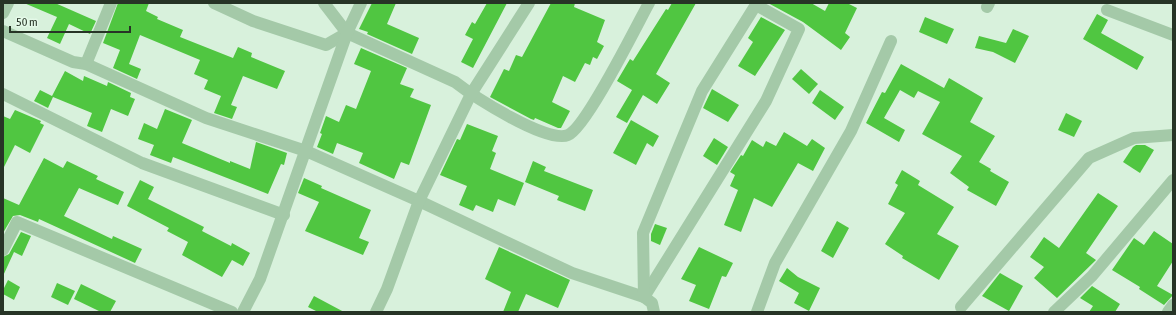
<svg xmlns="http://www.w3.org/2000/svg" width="1176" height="315" viewBox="0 0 1176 315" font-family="'Asap Condensed',sans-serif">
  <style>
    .building { fill: #50c641 }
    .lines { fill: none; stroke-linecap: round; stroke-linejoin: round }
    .minor { stroke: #a4c9a8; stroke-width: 12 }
  </style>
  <rect width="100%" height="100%" fill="#d8f1dc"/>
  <g class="building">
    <polygon points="24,3 55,3 96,21 90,34 69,24 60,44 47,38 57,17"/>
    <polygon points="118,3 149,3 146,11 158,17 157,19 183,30 180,37 233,58 238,47 252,53 251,57 285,71 277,89 243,76 231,105 237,107 232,119 214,113 221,96 204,89 208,80 194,74 200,60 140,35 129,64 141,69 137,79 113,68 120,50 103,43"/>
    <polygon points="372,3 396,3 387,24 419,38 412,54 367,34 368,32 359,29"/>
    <polygon points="487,3 507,3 473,68 461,62 473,39 465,35 472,22 475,24"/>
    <polygon points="551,3 575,3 574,7 605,20 597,42 604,46 597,59 593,57 590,65 585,63 575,82 563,76 552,102 570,111 561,128 558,128 535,118 534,120 531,119 490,97 504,69 509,71 516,55 522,57"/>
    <polygon points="672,3 696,3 656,74 670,83 657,104 643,95 627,123 616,117 632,90 617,81 630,59 633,61 666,9 668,10"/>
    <polygon points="768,3 811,3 825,11 829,3 847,3 857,8 845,33 850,37 841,50 803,22"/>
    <polygon points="1097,14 1108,20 1101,33 1144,57 1137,70 1083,39"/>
    <polygon points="761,17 785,30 755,76 738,66 753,42 748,38"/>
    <polygon points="925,17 954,29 947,44 919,32"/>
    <polygon points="1013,29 1029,36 1015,63 993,52 975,48 979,36 1006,43"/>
    <polygon points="361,48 407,68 400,84 414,89 410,97 431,105 409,165 401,162 394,179 359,163 363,153 337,143 333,154 317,147 322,134 320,133 326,116 339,122 346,105 356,109 371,71 354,64"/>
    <polygon points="901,64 944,88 949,78 983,98 970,122 995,136 979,162 991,169 990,171 1009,182 996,206 967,190 969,187 950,173 962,156 922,134 940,102 918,91 914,98 900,90 884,118 905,130 899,142 866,123 882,92 885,93"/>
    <polygon points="801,69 818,84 809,94 792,79"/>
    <polygon points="65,71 83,81 84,76 107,86 108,82 131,93 130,97 135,99 128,116 111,109 102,132 87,126 92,113 53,97 48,108 34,101 40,90 52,96"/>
    <polygon points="712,89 739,105 728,122 703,108"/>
    <polygon points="820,90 844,107 835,120 812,103"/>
    <polygon points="165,109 192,120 182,143 230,163 230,161 250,169 256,142 287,153 284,165 281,164 268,194 173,157 171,163 150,155 154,145 138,139 144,123 157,129"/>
    <polygon points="15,110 41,121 40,123 44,125 30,153 15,145 3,169 3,116 10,119"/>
    <polygon points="1066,113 1082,121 1074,137 1058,130"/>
    <polygon points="631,120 659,136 653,147 647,143 636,165 613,153"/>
    <polygon points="467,124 498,136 492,151 496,153 490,169 524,183 515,206 498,199 493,212 476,205 473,211 459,205 467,186 440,175 457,139 460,140"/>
    <polygon points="784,132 807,146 812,139 825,148 813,171 798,163 772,207 754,198 741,232 724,225 738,190 730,186 735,175 730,172 741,155 743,156 752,140 763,147 766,141 776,146"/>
    <polygon points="714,138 728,147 717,165 703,156"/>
    <polygon points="1136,145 1145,145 1154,150 1140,173 1123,162 1133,147"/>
    <polygon points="44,158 63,168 67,161 98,176 96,179 124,192 118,205 79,188 64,216 112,239 113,236 142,249 135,263 39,219 38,222 20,215 13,216 3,233 3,198 19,205"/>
    <polygon points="533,161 546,167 544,171 593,190 585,211 557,200 559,196 525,182"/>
    <polygon points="902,170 920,181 918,185 954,207 937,234 959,246 939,280 902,258 903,256 885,244 905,213 888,204 898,185 895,183"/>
    <polygon points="304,178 322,186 321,188 371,210 359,238 369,242 363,255 305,231 319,202 298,193"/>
    <polygon points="140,180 154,187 148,199 204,227 202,231 231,246 232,243 250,253 243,266 232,260 222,277 182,255 188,242 167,231 169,228 127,206"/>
    <polygon points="1098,193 1118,206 1086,253 1096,260 1057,298 1034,278 1044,267 1030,257 1044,237 1059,248"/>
    <polygon points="837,221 849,228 833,258 821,251"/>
    <polygon points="655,224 667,228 660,245 651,241 651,234"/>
    <polygon points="1154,231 1173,244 1173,261 1157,286 1173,295 1164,305 1139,289 1140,287 1112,270 1134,238 1144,245"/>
    <polygon points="21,232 31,236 22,256 14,252 3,276 3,257 9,254"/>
    <polygon points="499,247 570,280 558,308 526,294 518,312 503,312 511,292 485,279"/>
    <polygon points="699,247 733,263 726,277 722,276 709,309 689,301 696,285 681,279"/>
    <polygon points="787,268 798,277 820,288 809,311 794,303 799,293 779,281"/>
    <polygon points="1000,273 1023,286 1009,311 982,296"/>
    <polygon points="8,280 20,287 14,300 3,294 3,290"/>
    <polygon points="57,283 75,291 68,305 51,297"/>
    <polygon points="81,284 116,301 110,312 101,312 74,299"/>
    <polygon points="1092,286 1120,304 1115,312 1089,312 1093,306 1080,298"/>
    <polygon points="314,296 344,312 318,312 308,307"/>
  </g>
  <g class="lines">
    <g class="minor">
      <path d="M214,3l39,18 73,24 21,-12 108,49c18,14 92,62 113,53 18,-7 69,-110 81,-132"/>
      <polyline points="324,3 347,33"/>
      <polyline points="987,7 989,3"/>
      <polyline points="1107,10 1173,35"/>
      <polyline points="3,13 8,3"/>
      <polyline points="3,31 73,62 86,64 206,118 306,151 419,201 572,273 644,297 766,101 799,29 756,5"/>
      <polyline points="86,64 111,3"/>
      <polyline points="3,94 142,163 284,215"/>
      <polyline points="3,250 17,222 232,312"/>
      <polyline points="961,307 1089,158 1134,138 1173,135"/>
      <polyline points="243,312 260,279 347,33 361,3"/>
      <polyline points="376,312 387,289 419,201 471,94 529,3"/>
      <polyline points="654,312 652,303 644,297 643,233 702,91 757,3"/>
      <polyline points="757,312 775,263 851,131 891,41"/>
      <polyline points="1054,312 1092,276 1173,180"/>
      <polyline points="1168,312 1173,305"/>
    </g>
  </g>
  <rect width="1176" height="315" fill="none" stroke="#273426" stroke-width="8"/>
  <path d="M10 26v6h120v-6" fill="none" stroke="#273426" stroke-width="2"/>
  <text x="16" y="26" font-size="12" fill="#273426" stroke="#e4f9e8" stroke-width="3" paint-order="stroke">50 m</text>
</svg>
